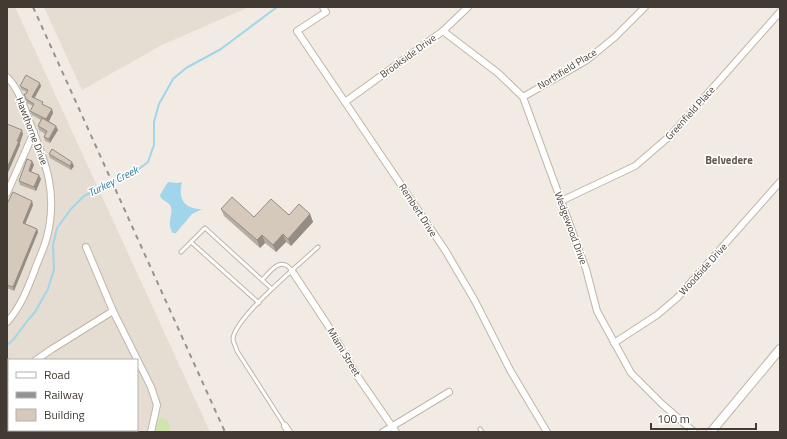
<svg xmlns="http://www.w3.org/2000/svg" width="787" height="439" viewBox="0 0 787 439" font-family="'Titillium Web',sans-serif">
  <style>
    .residential { fill: #e5ddd1; fill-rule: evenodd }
    .grass { fill: url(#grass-tufts) }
    .water { fill: #a1d5ec }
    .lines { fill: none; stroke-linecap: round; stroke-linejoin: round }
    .stream { stroke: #a1d5ec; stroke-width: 2 }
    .service-casing { stroke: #bfb5a9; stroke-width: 5 }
    .minor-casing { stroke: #bfb5a9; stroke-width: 8 }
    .tertiary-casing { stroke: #bfb5a9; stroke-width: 10 }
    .service { stroke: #fff; stroke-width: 3 }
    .minor { stroke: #fff; stroke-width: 6 }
    .tertiary { stroke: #fff; stroke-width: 8 }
    .rail { stroke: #939393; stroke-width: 2; stroke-dasharray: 5 5; stroke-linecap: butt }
    .wall { fill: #b7ada2 }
    .shaded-wall { fill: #958d84 }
    .building { fill: #d5c9bc; stroke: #958d84 }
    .labels { text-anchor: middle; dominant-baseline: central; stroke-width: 3; stroke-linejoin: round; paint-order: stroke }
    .street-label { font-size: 10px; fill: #423b34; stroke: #fff }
    .neighbourhood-label { font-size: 11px; font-weight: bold; fill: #65584b; stroke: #fff }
    .water-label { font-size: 11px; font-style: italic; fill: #307da1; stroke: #fff }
  </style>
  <defs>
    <pattern id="grass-tufts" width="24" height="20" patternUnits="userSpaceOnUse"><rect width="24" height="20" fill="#d1e4ad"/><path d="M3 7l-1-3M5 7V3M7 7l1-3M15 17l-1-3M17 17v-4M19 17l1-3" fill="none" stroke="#b5c495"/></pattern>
  </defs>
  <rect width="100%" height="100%" fill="#f1ebe3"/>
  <g class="residential">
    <path d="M7,7h8l195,425h-203zM9,360h128v70h-128z"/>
    <polygon points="44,7 249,7 162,45 82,90"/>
  </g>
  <path class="grass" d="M161,417c7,2 11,9 8,15h-14l4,-14z"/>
  <path class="water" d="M168,182l10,1 4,-1c-4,17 2,27 20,27l-10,5 -16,19h-3c-8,-11 3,-21 -4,-29 -2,-2 -6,-4 -8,-6l-1,-3z"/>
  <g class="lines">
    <polyline class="stream" points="7,345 13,340 28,320 35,312 48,289 54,269 53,245 57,228 71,209 84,196 136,171 148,162 154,145 154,122 159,104 173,79 186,68 221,49 277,7"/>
    <g class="service-casing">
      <g id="service">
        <polyline points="191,242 259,303"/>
        <path d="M181,252l24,-24 57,52c9,-9 19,-25 30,-9"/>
        <polyline points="262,280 271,288"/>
        <path d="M285,426l-48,-75c-1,-4 -4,-9 -4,-12 1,-21 68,-76 85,-92"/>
        <polyline points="480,429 482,432"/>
      </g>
    </g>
    <g class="minor-casing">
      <g id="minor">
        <polyline points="323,7 326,12 297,31 445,250 475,301 510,370 547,432"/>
        <polyline points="443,31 498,73 523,97 586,269 597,311 631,373 662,404 694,432"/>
        <path d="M7,77c12,12 17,30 23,46 16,40 28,70 17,114 -3,12 -9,23 -13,35 -7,18 -14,36 -27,50"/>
        <polyline points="523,97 587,60 615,37 645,7"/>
        <polyline points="345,102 443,31 468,7"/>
        <polyline points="7,193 34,132"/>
        <polyline points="561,201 635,166 671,135 780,12"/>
        <polyline points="86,247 113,311 151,387 157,405 151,432"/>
        <polyline points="292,271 327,324 358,377 396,432"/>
        <polyline points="614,343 657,315 677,298 780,182"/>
        <polyline points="36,360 52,349 113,311"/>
        <polyline points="7,368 9,370"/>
        <polyline points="7,389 9,386"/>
        <polyline points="285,426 289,432"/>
        <polyline points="48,432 50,430"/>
        <polyline points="383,432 449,392"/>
      </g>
    </g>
    <g class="tertiary-casing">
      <polyline id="tertiary" points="711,432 780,349"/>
    </g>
    <use href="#service" class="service"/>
    <use href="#minor" class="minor"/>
    <use href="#tertiary" class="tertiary"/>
    <polyline class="rail" points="33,7 225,432"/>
  </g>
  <g class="wall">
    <polygon points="20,86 41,86 35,98 53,113 49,121 56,126 58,130 50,143 45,141 44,137 45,134 39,130 38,126 41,120 32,115 30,111 33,106 27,103 24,94 26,94 27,92 22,90"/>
    <polygon points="49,154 74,166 71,170 50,158"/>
    <polygon points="32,161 34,165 31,172 41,179 36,191 20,185 19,181"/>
    <polygon points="7,204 33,205 25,224 37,229 38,232 14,291 7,288"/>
    <polygon points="221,209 254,217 310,214 313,222 291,246 286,242 276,252 265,243 260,248 224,216"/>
  </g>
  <g class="shaded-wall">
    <polygon points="40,83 41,86 33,100 32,97"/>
    <polygon points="52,109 53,113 48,123 46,119"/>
    <polygon points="56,126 58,130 50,143 49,139"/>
    <polygon points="22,130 23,134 20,143 20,145 7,175 7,168"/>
    <polygon points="32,161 34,165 30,174 29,171"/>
    <polygon points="72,162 74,166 71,170 70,166"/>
    <polygon points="39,175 41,179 36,191 34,187"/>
    <polygon points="32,201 33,205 24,227 23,223"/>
    <polygon points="310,214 313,222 291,246 288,239"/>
    <polygon points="37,229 38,232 14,291 13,287"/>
    <polygon points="283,234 286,242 276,252 273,245"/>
    <polygon points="262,235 265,243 260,248 257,240"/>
  </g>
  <g class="building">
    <polygon points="26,75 40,83 32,97 43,102 42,104 52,109 46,119 30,111 34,104 26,99 24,94 26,94 28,90 20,86"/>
    <polygon points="42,118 56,126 49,139 44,137 47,131 38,126"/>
    <polygon points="7,124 22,130 17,141 19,141 7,168"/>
    <polygon points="52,149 72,162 70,166 49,154"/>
    <polygon points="27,159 32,161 29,171 39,175 34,187 19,181"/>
    <polygon points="13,192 32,201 23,223 37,229 13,287 7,285 7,204"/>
    <polygon points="232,197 254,217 271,199 289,215 299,204 310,214 288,239 283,234 273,245 262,235 257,240 221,209"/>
  </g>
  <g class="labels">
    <g class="street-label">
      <text transform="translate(408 56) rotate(-36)">Brookside Drive</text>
      <text transform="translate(567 69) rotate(-32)">Northfield Place</text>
      <text transform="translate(690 113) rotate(-48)">Greenfield Place</text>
      <text transform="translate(32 131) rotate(69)">Hawthorne Drive</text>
      <text transform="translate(418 210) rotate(57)">Rembert Drive</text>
      <text transform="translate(571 228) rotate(70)">Wedgewood Drive</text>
      <text transform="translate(703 269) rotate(-48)">Woodside Drive</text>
      <text transform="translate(344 352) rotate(59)">Miami Street</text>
    </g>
    <g class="neighbourhood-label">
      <text x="729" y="160">Belvedere</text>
    </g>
    <g class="water-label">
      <text transform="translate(113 181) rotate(-27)">Turkey Creek</text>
    </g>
  </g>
  <rect width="787" height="439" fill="none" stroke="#423b34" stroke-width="16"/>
  <rect x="8" y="359" width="130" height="72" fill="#ffffff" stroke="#b3b1ae"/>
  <rect x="16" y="372" width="20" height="6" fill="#ffffff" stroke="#b3b1ae"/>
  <text x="44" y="379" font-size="12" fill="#423b34">Road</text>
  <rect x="16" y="392" width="20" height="6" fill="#939393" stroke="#b3b1ae"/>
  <text x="44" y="399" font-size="12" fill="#423b34">Railway</text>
  <rect x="16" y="409" width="20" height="12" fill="#d5c9bc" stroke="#b3b1ae"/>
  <text x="44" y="419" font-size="12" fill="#423b34">Building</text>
  <path d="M651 423v6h105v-6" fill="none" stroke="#423b34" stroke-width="2"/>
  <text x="657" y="423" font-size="12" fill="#423b34" stroke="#ffffff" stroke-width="3" paint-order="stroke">100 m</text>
</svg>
